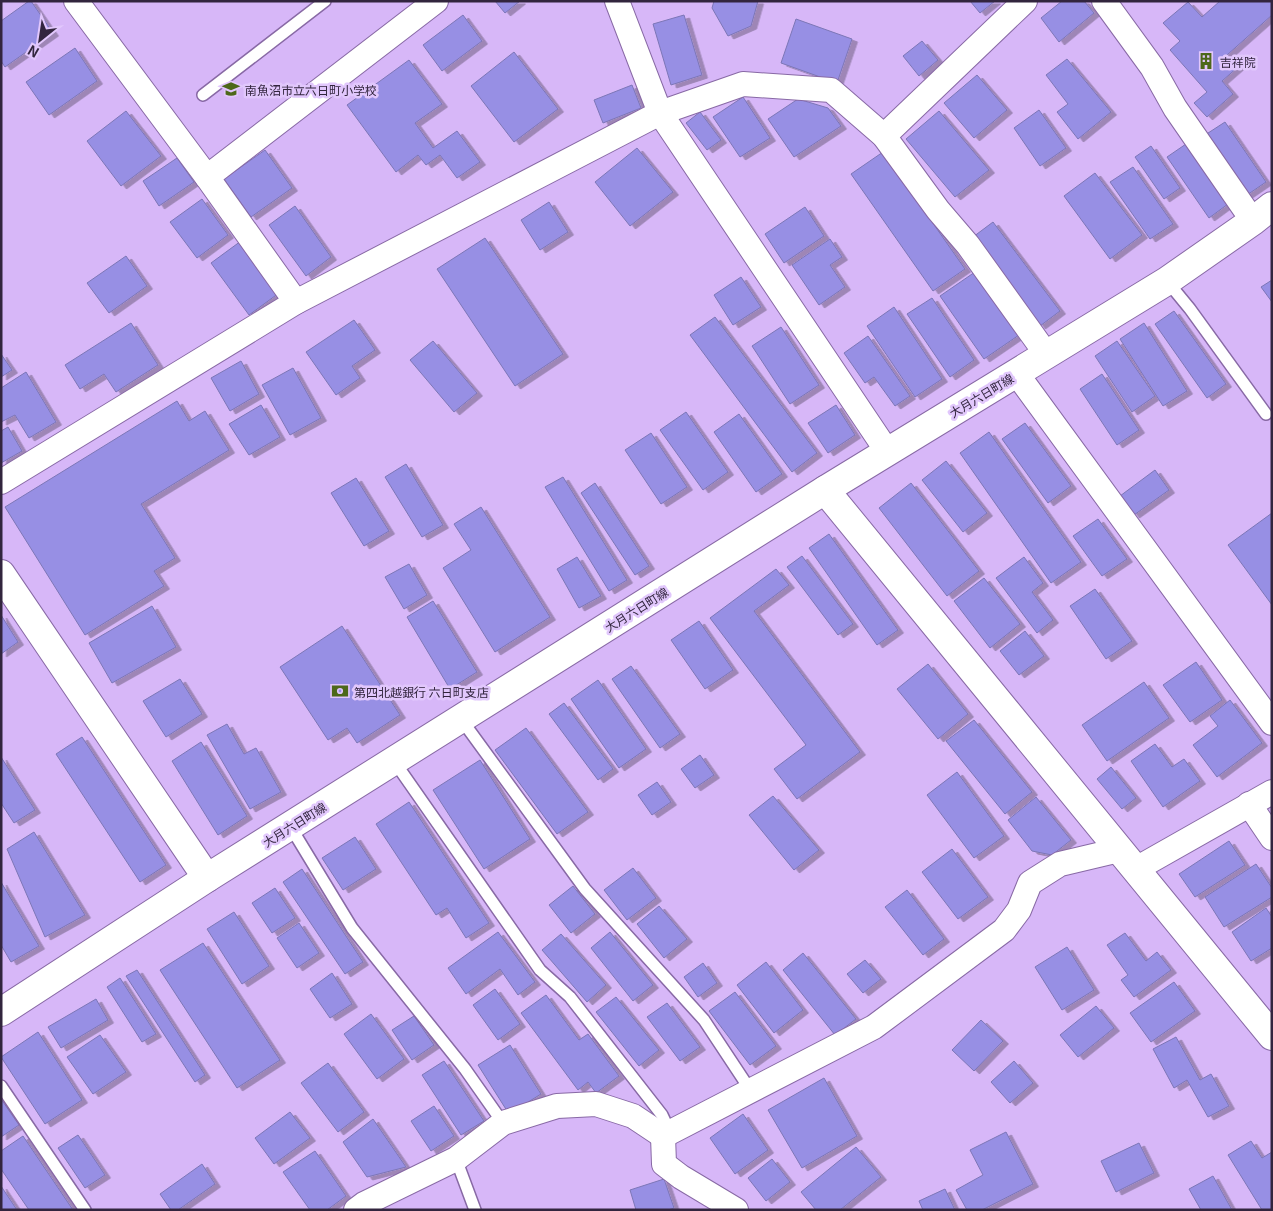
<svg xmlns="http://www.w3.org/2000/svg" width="1273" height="1211" viewBox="0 0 1273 1211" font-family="Georgia,'Noto Sans JP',serif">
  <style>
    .building { fill: #978fe4; stroke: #7c76b6; filter: url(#shadow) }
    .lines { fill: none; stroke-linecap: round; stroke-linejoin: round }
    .service-casing { stroke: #8869a5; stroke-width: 14 }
    .minor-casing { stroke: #8869a5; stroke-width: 26 }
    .tertiary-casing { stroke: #8869a5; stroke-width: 30 }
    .secondary-casing { stroke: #8869a5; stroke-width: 30 }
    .service { stroke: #fff; stroke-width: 11 }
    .minor { stroke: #fff; stroke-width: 24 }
    .tertiary { stroke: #fff; stroke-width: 28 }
    .secondary { stroke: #fff; stroke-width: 28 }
    .labels { text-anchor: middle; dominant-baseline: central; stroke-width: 5; stroke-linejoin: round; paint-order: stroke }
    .poi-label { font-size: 12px; fill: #32253e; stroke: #e1c7fc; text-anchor: start }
    .street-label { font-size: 12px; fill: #32253e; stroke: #e1c7fc }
  </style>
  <defs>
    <filter id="shadow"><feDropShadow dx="5.5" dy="3" stdDeviation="0" flood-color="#0004"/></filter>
  </defs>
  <rect width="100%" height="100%" fill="#d7b7f8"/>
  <g class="building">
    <polygon points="29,1 31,1 53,33 5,67 1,61 1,21"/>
    <polygon points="495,1 520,1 505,13"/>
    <polygon points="714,1 758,1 751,26 728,36 712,8"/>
    <polygon points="970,1 995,1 980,13"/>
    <polygon points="1062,1 1084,1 1094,13 1059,42 1041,18"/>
    <polygon points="1220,1 1272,1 1272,15 1227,55 1238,67 1222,81 1233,94 1207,117 1194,103 1207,92 1170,50 1180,41 1163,23 1188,2 1202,17"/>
    <polygon points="463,15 482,41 442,71 423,45"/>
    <polygon points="684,15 702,75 671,85 653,24"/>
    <polygon points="796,19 852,39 837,83 781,63"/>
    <polygon points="922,41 938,60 919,76 903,56"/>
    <polygon points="75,48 97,81 49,115 26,82"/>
    <polygon points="514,52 558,109 514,142 471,86"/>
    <polygon points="1067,59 1111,112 1078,139 1057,112 1068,104 1046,75"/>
    <polygon points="409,60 442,104 415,123 433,148 457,131 480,162 457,178 440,155 426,165 418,155 396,172 347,105"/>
    <polygon points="977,75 1007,110 974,138 944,103"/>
    <polygon points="632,85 641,108 603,123 594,100"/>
    <polygon points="743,97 770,138 740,157 713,117"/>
    <polygon points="798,99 828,108 841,126 794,157 768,119"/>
    <polygon points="1039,110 1066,148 1040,166 1014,128"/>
    <polygon points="126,111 161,156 121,186 87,141"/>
    <polygon points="939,111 989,170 955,197 906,139"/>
    <polygon points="700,112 721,140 707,150 686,123"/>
    <polygon points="1225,122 1266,182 1247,195 1205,135"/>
    <polygon points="1186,144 1228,204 1209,218 1167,157"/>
    <polygon points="1151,146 1180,188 1164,199 1135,157"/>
    <polygon points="637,148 673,192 630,226 595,182"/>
    <polygon points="265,150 292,188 251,217 224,179"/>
    <polygon points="883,152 965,269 933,291 851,174"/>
    <polygon points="177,158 194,182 159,206 143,181"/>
    <polygon points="1133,167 1173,224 1150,239 1110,182"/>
    <polygon points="1095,173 1142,235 1110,259 1064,196"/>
    <polygon points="202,199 228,235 197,258 170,222"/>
    <polygon points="549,202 568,232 540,250 521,220"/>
    <polygon points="295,206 331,257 306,276 269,225"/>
    <polygon points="805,207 824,236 784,263 765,234"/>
    <polygon points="993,222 1060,311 1040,326 973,237"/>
    <polygon points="485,238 563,354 515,386 437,269"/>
    <polygon points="830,239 842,257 830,265 845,287 819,305 792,265"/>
    <polygon points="241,241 279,293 249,315 211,263"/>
    <polygon points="126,256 147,286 109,313 87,283"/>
    <polygon points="975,272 1019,335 984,359 940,296"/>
    <polygon points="741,277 761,307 733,325 714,295"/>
    <polygon points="1272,280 1272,302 1261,287"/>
    <polygon points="932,298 974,360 950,377 907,314"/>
    <polygon points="894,307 942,379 915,397 867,326"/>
    <polygon points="1174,311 1226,384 1207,398 1155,324"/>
    <polygon points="715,317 817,453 792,472 690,335"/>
    <polygon points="354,320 375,350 352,366 360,378 336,395 306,352"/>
    <polygon points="131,323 158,365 116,392 104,374 80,389 65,365"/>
    <polygon points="1144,323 1187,391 1163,406 1120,339"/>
    <polygon points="781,327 819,385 790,404 752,346"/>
    <polygon points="868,336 910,396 895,406 874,377 865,383 844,353"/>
    <polygon points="433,341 477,393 454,412 410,360"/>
    <polygon points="1117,341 1155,396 1132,412 1095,356"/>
    <polygon points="1,354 12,370 1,377"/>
    <polygon points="241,361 259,394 230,411 211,378"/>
    <polygon points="293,368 321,418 290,435 262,385"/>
    <polygon points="26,372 56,422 29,438 15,415 1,422 1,388"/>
    <polygon points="1102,374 1139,430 1117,445 1080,389"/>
    <polygon points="177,401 189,421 205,411 229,450 141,504 175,558 154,571 164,586 85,635 5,507"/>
    <polygon points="261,405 280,437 249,455 229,424"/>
    <polygon points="836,405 855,435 828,453 808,423"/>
    <polygon points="686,412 728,472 703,490 660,430"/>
    <polygon points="739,414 782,474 756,492 714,432"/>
    <polygon points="1025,423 1071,486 1048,503 1002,439"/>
    <polygon points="8,427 22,451 1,463 1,431"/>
    <polygon points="989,432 1081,562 1051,583 960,453"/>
    <polygon points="651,433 687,487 661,504 625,450"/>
    <polygon points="946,461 987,513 963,532 922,480"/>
    <polygon points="406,464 443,525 422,537 385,477"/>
    <polygon points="1155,470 1169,490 1134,515 1120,496"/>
    <polygon points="563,477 627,580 609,591 545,487"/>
    <polygon points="356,478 389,531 364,546 331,493"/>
    <polygon points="595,483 649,566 635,575 581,493"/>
    <polygon points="911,483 979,571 947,596 879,508"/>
    <polygon points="481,507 550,617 495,652 443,568 471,550 454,524"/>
    <polygon points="1272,513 1272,605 1228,545"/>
    <polygon points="1098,519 1127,559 1102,576 1073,536"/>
    <polygon points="829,534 898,630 877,645 809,548"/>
    <polygon points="802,556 853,624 838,635 787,567"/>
    <polygon points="577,557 601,596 579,608 557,569"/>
    <polygon points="1024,557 1043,583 1032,592 1053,620 1037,633 996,578"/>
    <polygon points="409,564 427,595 404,609 385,577"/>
    <polygon points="776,569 789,585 754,611 860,752 797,799 774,769 806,745 710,618"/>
    <polygon points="984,578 1020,624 990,648 954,601"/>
    <polygon points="1095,589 1132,641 1106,659 1070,606"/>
    <polygon points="433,601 477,672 450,689 407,617"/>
    <polygon points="152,606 176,647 112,683 89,643"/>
    <polygon points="1,615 18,642 1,654"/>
    <polygon points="699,621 733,670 705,689 671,640"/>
    <polygon points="342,626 400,715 357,743 347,728 328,740 280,667"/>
    <polygon points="1025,631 1044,656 1019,675 1000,651"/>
    <polygon points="1196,662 1222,700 1190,722 1163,685"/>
    <polygon points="928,664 968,714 938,739 897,689"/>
    <polygon points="631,666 680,734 660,748 612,679"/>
    <polygon points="180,679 202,714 166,737 143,701"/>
    <polygon points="598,680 646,749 619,768 571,699"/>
    <polygon points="1144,682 1169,718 1107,761 1082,725"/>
    <polygon points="1230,700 1262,743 1217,777 1193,745 1218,726 1210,716"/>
    <polygon points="564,703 613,769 598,780 549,714"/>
    <polygon points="974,720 1032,792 1005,814 946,741"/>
    <polygon points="227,724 244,754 256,748 281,792 250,809 207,735"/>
    <polygon points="526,728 588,812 557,834 495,750"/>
    <polygon points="82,737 166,865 140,882 56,754"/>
    <polygon points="201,742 247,816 218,835 172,761"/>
    <polygon points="1155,744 1172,767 1184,759 1200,781 1163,807 1131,761"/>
    <polygon points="700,755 714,775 695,788 681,769"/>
    <polygon points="1,757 35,810 14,823 1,803"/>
    <polygon points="480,760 530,839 484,869 433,790"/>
    <polygon points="1111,767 1136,798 1122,809 1097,779"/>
    <polygon points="957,772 1004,836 974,858 927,795"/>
    <polygon points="657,782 671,802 652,815 638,795"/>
    <polygon points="773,796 819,850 794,870 749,815"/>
    <polygon points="1036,797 1071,840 1052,855 1032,851 1008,820"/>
    <polygon points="409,802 489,923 466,938 447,908 436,915 376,824"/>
    <polygon points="34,832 85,915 45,937 7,849"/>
    <polygon points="355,837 376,869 343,890 322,858"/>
    <polygon points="1229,841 1245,865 1195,897 1179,874"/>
    <polygon points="952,849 988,897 958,919 922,872"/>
    <polygon points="1256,864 1272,888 1272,897 1224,927 1205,897"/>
    <polygon points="633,868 656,898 627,920 604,890"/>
    <polygon points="302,869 363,962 345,974 283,882"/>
    <polygon points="1,882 39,946 11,962 1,945"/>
    <polygon points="573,886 595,914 571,933 549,905"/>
    <polygon points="275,888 295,918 272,933 252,903"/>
    <polygon points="907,890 944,939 923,955 885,907"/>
    <polygon points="659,906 687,939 664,958 637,924"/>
    <polygon points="1266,908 1272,917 1272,948 1251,961 1232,932"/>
    <polygon points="234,912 269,966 242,984 207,929"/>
    <polygon points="299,923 319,953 297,968 277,938"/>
    <polygon points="498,932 535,982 518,995 500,969 466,994 448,968"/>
    <polygon points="610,932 653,985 633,1001 591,948"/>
    <polygon points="1125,933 1146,961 1157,952 1171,970 1134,997 1121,980 1128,975 1107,945"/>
    <polygon points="561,934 606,985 587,1002 542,950"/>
    <polygon points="203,943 280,1060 237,1088 160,970"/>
    <polygon points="1067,947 1094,990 1062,1010 1035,967"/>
    <polygon points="803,953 856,1019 835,1035 783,970"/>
    <polygon points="865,960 881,979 863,993 847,974"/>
    <polygon points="766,962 803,1010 774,1033 737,985"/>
    <polygon points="703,963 717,983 698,997 684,977"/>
    <polygon points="137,970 205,1075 195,1082 126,976"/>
    <polygon points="332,973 352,1004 330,1018 310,989"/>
    <polygon points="120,978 156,1034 142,1042 107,987"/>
    <polygon points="1174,982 1195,1011 1151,1042 1130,1013"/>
    <polygon points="495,989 520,1024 498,1040 473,1005"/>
    <polygon points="735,992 776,1046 750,1065 709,1011"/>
    <polygon points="546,995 579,1040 588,1034 619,1076 596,1093 588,1082 578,1090 521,1013"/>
    <polygon points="616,997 659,1050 639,1066 596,1012"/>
    <polygon points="96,999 108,1020 61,1048 48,1027"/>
    <polygon points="667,1003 700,1047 680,1061 647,1017"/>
    <polygon points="1096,1006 1114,1028 1078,1057 1060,1035"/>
    <polygon points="371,1014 404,1059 377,1079 344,1034"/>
    <polygon points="414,1016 434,1045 412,1060 392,1030"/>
    <polygon points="981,1020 1003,1041 974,1071 952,1050"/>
    <polygon points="38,1032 82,1100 45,1124 1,1057"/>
    <polygon points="100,1035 126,1072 93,1094 67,1057"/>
    <polygon points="1176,1037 1200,1080 1211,1074 1229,1106 1208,1117 1187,1080 1174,1088 1153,1049"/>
    <polygon points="510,1045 541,1094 509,1114 478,1065"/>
    <polygon points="444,1061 484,1121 461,1135 422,1075"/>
    <polygon points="1014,1061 1033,1083 1010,1103 991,1082"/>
    <polygon points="328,1063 364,1112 338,1132 301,1083"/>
    <polygon points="824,1078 857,1136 802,1168 768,1110"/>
    <polygon points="1,1099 19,1125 1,1137"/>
    <polygon points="434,1106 454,1136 431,1151 411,1121"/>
    <polygon points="290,1112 310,1138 274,1164 255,1138"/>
    <polygon points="743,1114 768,1150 735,1174 710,1138"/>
    <polygon points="373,1119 406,1167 367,1177 343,1142"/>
    <polygon points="1006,1132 1033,1184 982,1210 967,1210 956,1190 983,1175 970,1150"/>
    <polygon points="78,1135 105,1175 85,1188 58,1148"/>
    <polygon points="23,1136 73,1210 29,1210 1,1169 1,1151"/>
    <polygon points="1251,1141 1262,1158 1272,1152 1272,1210 1262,1210 1228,1155"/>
    <polygon points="1139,1143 1154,1173 1116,1192 1101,1161"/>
    <polygon points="856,1147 881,1177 840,1210 816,1210 801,1192"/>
    <polygon points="315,1151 346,1196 327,1210 310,1210 283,1172"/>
    <polygon points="772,1159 790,1182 766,1201 748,1178"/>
    <polygon points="202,1164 215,1184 178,1210 171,1210 160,1194"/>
    <polygon points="1213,1176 1232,1210 1201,1210 1189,1189"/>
    <polygon points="664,1179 674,1208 668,1210 636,1210 630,1190"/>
    <polygon points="1,1186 17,1210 1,1210"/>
    <polygon points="945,1189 955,1210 923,1210 919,1201"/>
  </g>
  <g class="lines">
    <g class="service-casing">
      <g id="service">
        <polyline points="203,95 325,1"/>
        <polyline points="1167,281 1190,309 1266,414"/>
        <polyline points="461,719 585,889 704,1020 751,1091"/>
        <polyline points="394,761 540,970 570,997 662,1115 670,1132"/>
        <polyline points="290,826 352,928 465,1069 503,1123"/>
        <polyline points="1,1086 85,1210"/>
        <polyline points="456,1159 475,1210"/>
      </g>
    </g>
    <g class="minor-casing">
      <g id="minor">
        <polyline points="76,1 207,177"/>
        <polyline points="617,1 660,113 887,451"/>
        <polyline points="1104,1 1152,67 1175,108 1253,221"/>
        <polyline points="884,136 1025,1"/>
        <polyline points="296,302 207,177 436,1"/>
        <polyline points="1017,374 1272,723"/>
        <polyline points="1,482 296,302 660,113 743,84 831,90 884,136 938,210 968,245 1047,355"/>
        <polyline points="1249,804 1272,838"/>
        <polyline points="1136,869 1272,792"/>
        <polyline points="663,1136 664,1164 681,1177 736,1210"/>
        <polyline points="356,1210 364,1204 456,1159 503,1123 557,1106 596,1104 633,1116 663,1136 874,1027 1004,930 1019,910 1030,883 1060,864 1119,850"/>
      </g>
    </g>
    <g class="tertiary-casing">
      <g id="tertiary">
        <polyline points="825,490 1272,1036"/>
        <polyline points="1,574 207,878"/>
      </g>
    </g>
    <g class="secondary-casing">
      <polyline id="secondary" points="1,1012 207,878 825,490 1167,281 1253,221 1272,206"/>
    </g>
    <use href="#service" class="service"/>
    <use href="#minor" class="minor"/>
    <use href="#tertiary" class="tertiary"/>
    <use href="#secondary" class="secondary"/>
  </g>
  <defs>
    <g id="building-bare" transform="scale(1.35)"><path d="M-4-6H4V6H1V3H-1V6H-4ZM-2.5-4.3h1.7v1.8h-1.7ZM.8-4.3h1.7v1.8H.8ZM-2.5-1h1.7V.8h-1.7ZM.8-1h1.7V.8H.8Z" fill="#4d681a" stroke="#e1c7fc" stroke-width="2.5" paint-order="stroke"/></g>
    <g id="school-bare" transform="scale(1.35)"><path d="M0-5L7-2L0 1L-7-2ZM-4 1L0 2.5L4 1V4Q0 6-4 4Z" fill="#4d681a" stroke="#e1c7fc" stroke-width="2.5" paint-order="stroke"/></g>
    <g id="bank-bare" transform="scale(1.35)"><path d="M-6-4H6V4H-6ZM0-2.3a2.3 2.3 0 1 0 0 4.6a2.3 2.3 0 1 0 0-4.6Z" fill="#4d681a" stroke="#e1c7fc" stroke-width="2.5" paint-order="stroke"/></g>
  </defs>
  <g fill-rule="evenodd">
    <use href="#building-bare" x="1206" y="61"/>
    <use href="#school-bare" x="231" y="89"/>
    <use href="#bank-bare" x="340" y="691"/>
  </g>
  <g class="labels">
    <g class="poi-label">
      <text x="1220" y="61">吉祥院</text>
      <text x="245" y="89">南魚沼市立六日町小学校</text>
      <text x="354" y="691">第四北越銀行 六日町支店</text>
    </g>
    <g class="street-label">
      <text transform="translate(981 395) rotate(-31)">大月六日町線</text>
      <text transform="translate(636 609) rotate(-32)">大月六日町線</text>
      <text transform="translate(294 824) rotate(-32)">大月六日町線</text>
    </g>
  </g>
  <rect width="1273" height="1211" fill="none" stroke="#32253e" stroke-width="5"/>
  <g transform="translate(40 40) rotate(210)" stroke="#e1c7fc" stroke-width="4" paint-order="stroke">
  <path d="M0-4L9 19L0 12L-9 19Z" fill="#32253e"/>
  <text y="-8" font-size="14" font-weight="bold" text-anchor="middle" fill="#32253e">N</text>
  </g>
</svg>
